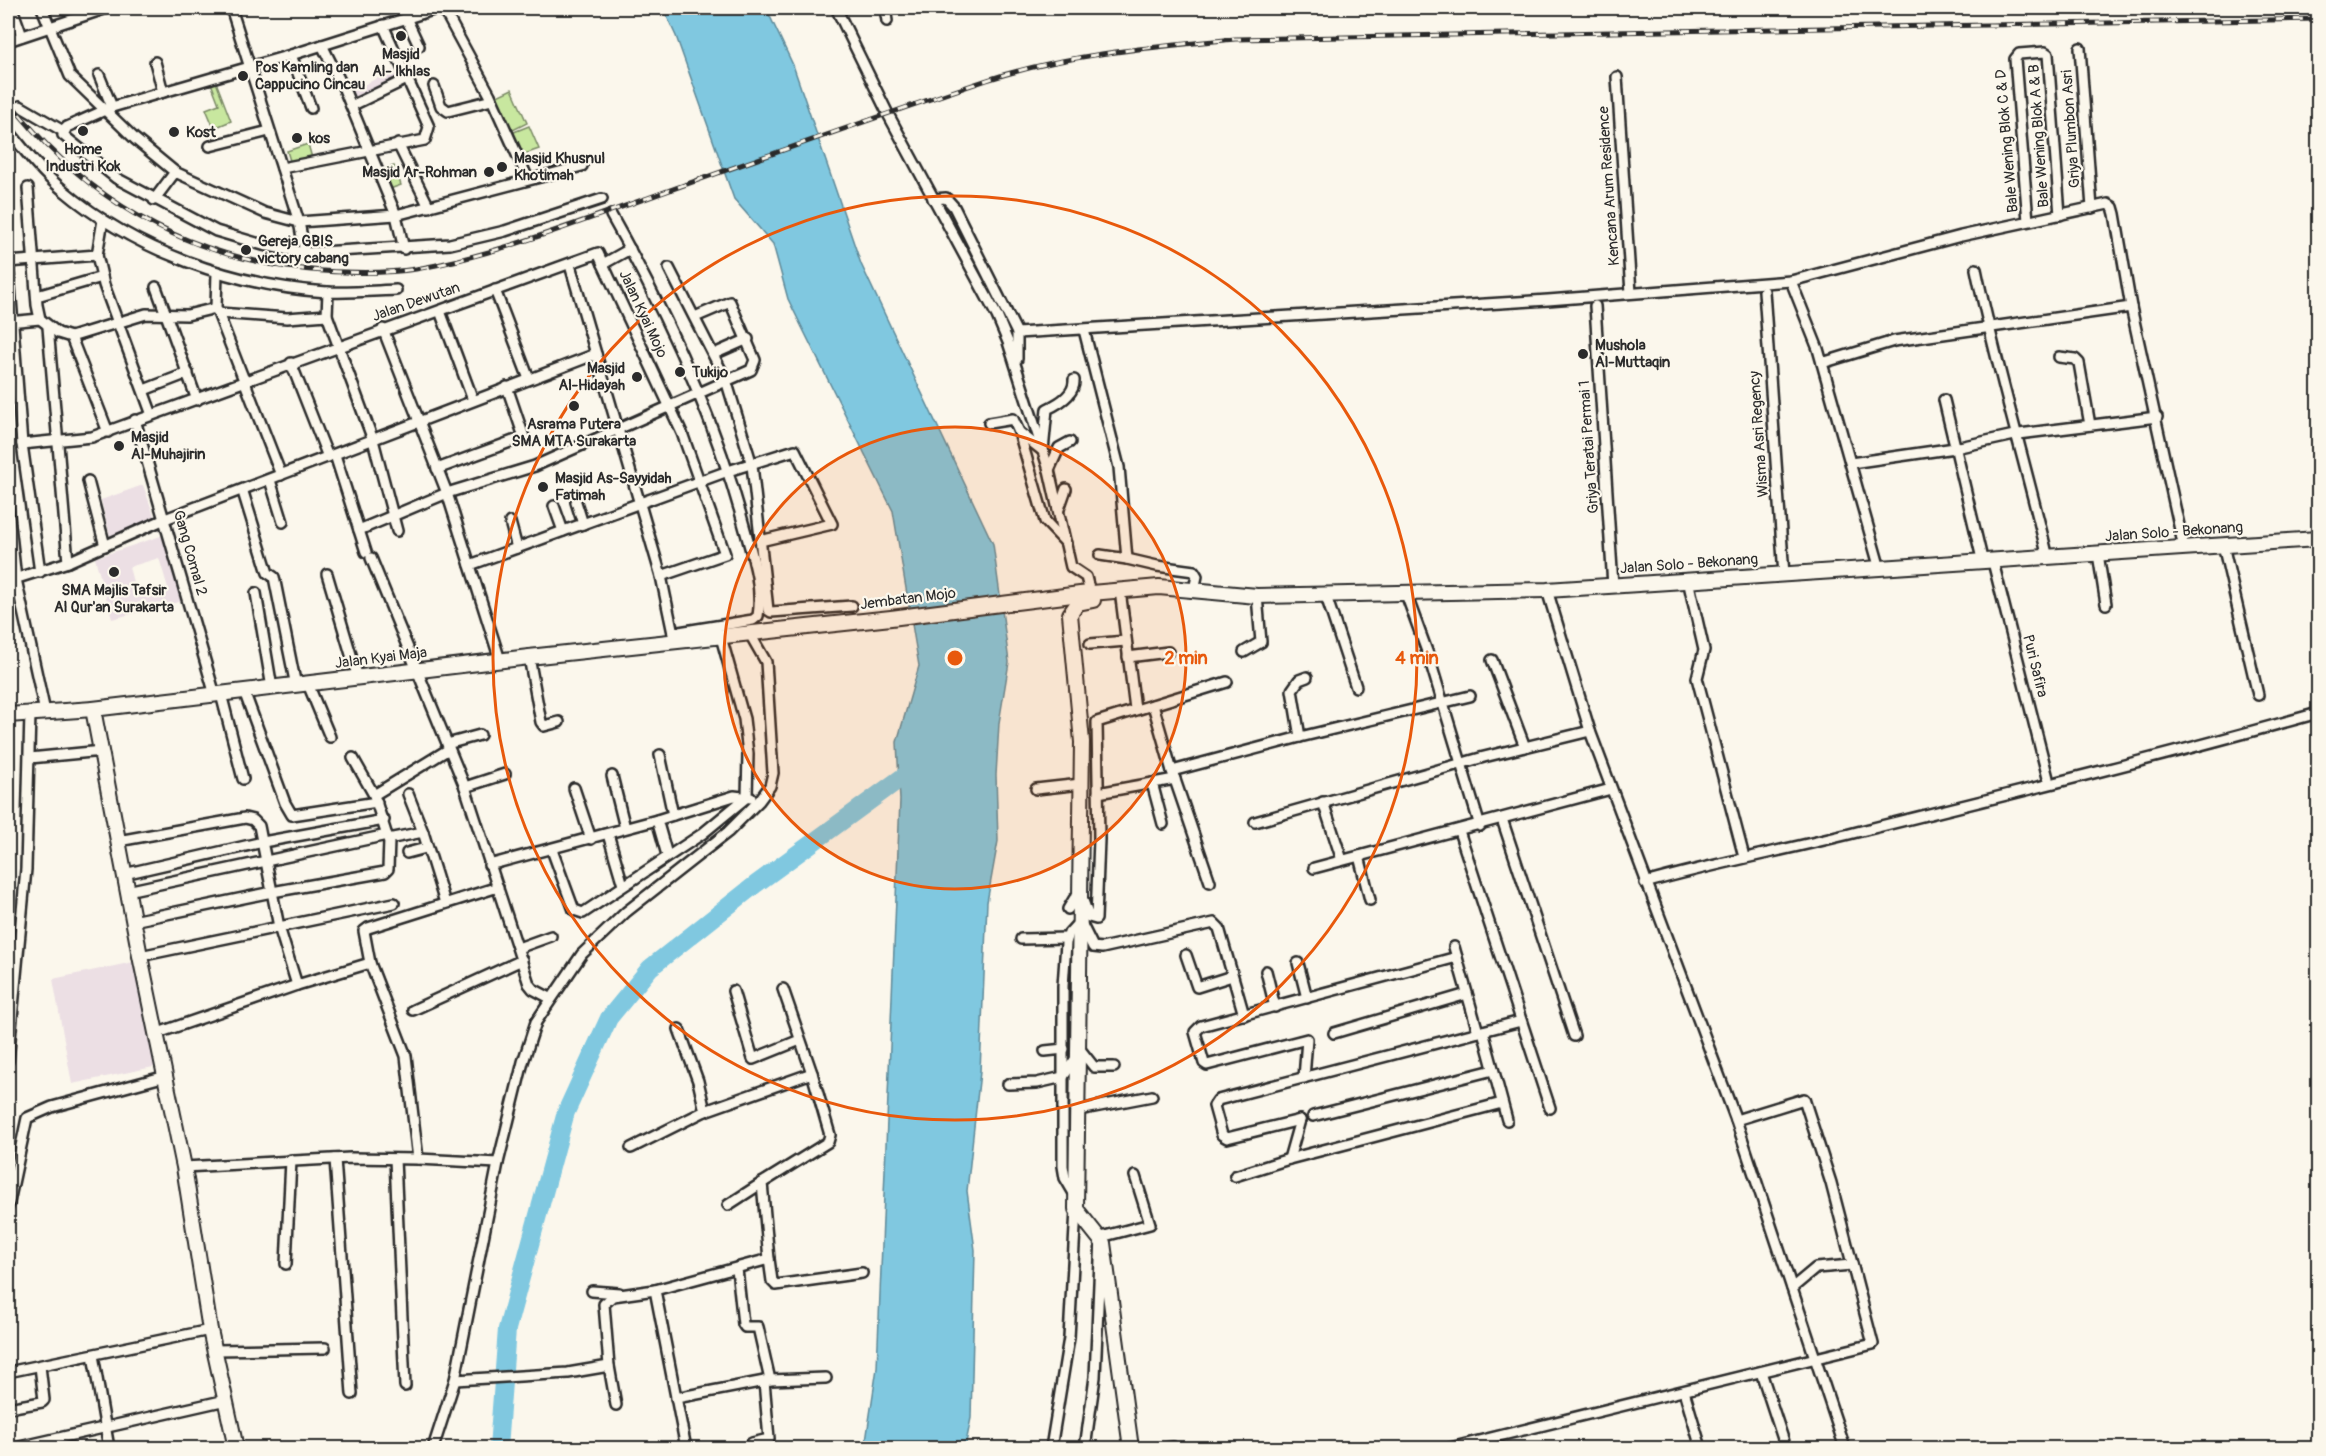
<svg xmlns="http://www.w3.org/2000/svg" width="2326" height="1456" viewBox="0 0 2326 1456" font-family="Pangolin,sans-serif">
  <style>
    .built { fill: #ecdfe4; fill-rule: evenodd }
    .green { fill: #c8e79f; stroke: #7a8965; stroke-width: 1.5 }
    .water { fill: #80c8e0; stroke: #5e8998; stroke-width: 1.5 }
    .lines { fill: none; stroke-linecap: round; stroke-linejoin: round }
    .river { stroke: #80c8e0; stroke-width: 18 }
    .street-casing { stroke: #2b2b2b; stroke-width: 14 }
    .secondary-casing { stroke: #2b2b2b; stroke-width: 18 }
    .street { stroke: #fbf7ec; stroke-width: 9 }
    .secondary { stroke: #fbf7ec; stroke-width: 14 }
    .rail-casing { stroke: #2b2b2b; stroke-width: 5 }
    .rail { stroke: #fbf7ec; stroke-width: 3; stroke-dasharray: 9; stroke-linecap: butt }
    .ring { fill: none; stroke: #e8590c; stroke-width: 3 }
    .poi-dot { fill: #2b2b2b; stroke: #fbf7ec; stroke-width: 2 }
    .labels { text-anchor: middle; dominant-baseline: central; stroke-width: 4.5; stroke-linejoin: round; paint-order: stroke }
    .poi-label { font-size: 15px; font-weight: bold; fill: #2b2b2b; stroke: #fbf7ec; text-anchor: start }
    .street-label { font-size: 15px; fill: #2b2b2b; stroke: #fbf7ec }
    .centre { fill: #e8590c; stroke: #fbf7ec; stroke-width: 3 }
    .ring-label { font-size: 18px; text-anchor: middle; font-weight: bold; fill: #e8590c; stroke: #fbf7ec; stroke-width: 4.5; stroke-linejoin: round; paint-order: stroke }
  </style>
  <rect width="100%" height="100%" fill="#fbf7ec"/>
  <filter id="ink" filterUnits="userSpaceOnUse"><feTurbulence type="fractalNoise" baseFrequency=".0167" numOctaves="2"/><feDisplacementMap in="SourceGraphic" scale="12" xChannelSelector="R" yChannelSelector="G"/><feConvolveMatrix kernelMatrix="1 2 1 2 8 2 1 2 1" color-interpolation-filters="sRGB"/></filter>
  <g filter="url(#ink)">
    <g class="built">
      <polygon points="393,70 399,80 357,102 352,91"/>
      <polygon points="143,485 156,521 111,540 101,500"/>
      <path d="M167,534l19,66 -74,19 -17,-61zM159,558l9,30 -31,9 -8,-30z"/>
      <polygon points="138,961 158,1066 72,1084 53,979"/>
    </g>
    <g class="green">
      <polygon points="216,82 231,121 214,128 206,109 219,104 211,83"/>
      <polygon points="512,89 527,123 509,132 493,98"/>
      <polygon points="529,126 539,149 519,156 509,134"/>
      <polygon points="308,144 312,158 291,164 287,151"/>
      <polygon points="394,166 401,185 387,190 380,171"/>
    </g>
    <polygon class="water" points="663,8 766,8 793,65 861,264 993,544 1009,662 999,723 996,775 998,841 987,902 980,1072 967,1191 975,1250 971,1418 965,1448 865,1448 877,1368 900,800 897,742 919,666 893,511 788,299 773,244 734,199 676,36"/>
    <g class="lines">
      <polyline class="river" points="498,1448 507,1329 566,1112 609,1018 650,968 756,884 919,765"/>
      <g class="street-casing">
        <g id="street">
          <polyline points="12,8 22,36"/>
          <polyline points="42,8 70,76 135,139 175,172 265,213 299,222 396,215 582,166"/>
          <polyline points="231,8 299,222 305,253"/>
          <polyline points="439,8 291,55 112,107 67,127 63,135 116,178 216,231 263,245 305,253 450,244 505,231 602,199"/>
          <polyline points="443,8 490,95 528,179"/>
          <polyline points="836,8 888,114 997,316 1008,342 1049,470 1071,567 1086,577 1090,593"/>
          <polyline points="885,8 887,21"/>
          <polyline points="406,18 419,46"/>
          <polyline points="8,41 107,8"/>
          <polyline points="322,45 344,89 396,215 404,249"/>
          <polyline points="2080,48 2092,208"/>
          <polyline points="291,55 311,108"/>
          <polyline points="155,62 163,92"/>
          <polyline points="99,75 112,107"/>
          <polyline points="1617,77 1631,293"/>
          <polyline points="434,86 441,106 448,111 492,100"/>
          <polyline points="20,106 63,131"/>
          <polyline points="351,106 407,79"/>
          <path d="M8,130c17,21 34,43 55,60 72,61 171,96 264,102 23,1 46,-1 69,-2"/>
          <polyline points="398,144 429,207"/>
          <polyline points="210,146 269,131"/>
          <polyline points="282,168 425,140 429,127 383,25"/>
          <polyline points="28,188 37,305 40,319"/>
          <polyline points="933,199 946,198 954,207 1017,333 1017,359"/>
          <polyline points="154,200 175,172"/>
          <path d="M611,215c55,98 104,203 133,311 8,29 19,60 14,90l-5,4 -80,13"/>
          <polyline points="103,220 97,255 104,285 152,415"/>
          <polyline points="2028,221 2015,59 2019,54 2045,52 2048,54 2060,215"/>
          <polyline points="630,249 603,264 682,433 725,554 661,576"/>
          <polyline points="8,259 22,444 40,572"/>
          <polyline points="8,262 97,255"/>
          <polyline points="570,265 661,576 674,638"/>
          <polyline points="669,268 726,380 752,465 768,610 771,612 852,606"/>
          <path d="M1976,269c20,97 49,192 72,289"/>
          <polyline points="217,272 216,308 281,475"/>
          <polyline points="1791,281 1818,349 1880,569"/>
          <polyline points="156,287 197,400"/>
          <polyline points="495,290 529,379"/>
          <polyline points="1764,291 1784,575"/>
          <polyline points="328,292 327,315 373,440 397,531"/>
          <polyline points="37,296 102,277"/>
          <polyline points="1595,306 1613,586"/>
          <polyline points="440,311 473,400"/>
          <polyline points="219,313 287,318 327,315"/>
          <polyline points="8,322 40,319 58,333 71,337 146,314 187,315 216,308"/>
          <polyline points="48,327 68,562"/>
          <polyline points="383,329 447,493 500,660"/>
          <polyline points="1084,330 1119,467 1127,559 1100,555"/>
          <polyline points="1017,333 1548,300 1791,281 1961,236 2108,204 2113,207 2115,214 2131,307 2184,548"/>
          <polyline points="71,337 108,432"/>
          <polyline points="714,354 748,339"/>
          <polyline points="2059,357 2075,359 2079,363 2090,425"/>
          <polyline points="291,363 328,457"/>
          <polyline points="1822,363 1894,341 2131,307"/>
          <polyline points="144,390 188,373"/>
          <polyline points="1944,400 1983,563"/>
          <polyline points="135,420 215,695"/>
          <path d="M989,423l24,-4 6,13 24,19 4,-42c11,-5 28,-15 27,-29"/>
          <polyline points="1019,432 1045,521 1066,543"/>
          <polyline points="22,444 92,437 598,253 603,264"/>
          <polyline points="335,455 366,552"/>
          <polyline points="1851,463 1955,448 2019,434 2157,417"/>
          <polyline points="437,469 524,437 507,387"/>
          <polyline points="1049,470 1059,448 1070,442"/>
          <polyline points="270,480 283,522"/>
          <polyline points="88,481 105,546"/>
          <polyline points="243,492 268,573 274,577 296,686"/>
          <polyline points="576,502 583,524"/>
          <polyline points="554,506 563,531"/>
          <polyline points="8,507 16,579 45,712"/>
          <polyline points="1059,509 1066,489"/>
          <polyline points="510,522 517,548"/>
          <polyline points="359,530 447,493 535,466 751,370 755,360 730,302 695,317"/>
          <polyline points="2223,545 2258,695"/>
          <polyline points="2098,554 2106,604"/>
          <polyline points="371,558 465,787 529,984 533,989 550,998"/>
          <polyline points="1127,559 1157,566 1194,571 1197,576 1194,590"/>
          <polyline points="1993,562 2048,778"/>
          <polyline points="470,565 728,471 795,450 832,524 760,541"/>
          <polyline points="327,574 358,678"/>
          <polyline points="1688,580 1704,650 1697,678 1744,857"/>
          <polyline points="8,581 68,562 165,519 596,354"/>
          <polyline points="1547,590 1590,731 1736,1120 1845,1448"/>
          <polyline points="256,593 272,688"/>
          <polyline points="1406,594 1428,654 1480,826"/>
          <polyline points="1326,596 1356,687"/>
          <polyline points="1121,598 1135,709"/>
          <polyline points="1090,644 1126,641"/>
          <polyline points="1244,652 1261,642 1257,596"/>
          <polyline points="529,657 541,722 544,726 559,722"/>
          <polyline points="1128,657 1168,652"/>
          <polyline points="1492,660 1525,747"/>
          <polyline points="308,684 330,737"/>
          <polyline points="244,691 285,803 292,815 377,802"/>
          <polyline points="221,694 243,779"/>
          <polyline points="1153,705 1172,771 1210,882"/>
          <polyline points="1300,737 1292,690 1299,680 1307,677"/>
          <polyline points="447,744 480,735"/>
          <polyline points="660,755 673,815"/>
          <polyline points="30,758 102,751"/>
          <polyline points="353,758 374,795 388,839 423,832 445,903"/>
          <polyline points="1172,771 1300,737 1470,696"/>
          <polyline points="612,776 625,828"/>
          <polyline points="1152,783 1163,824"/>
          <polyline points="465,787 505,774"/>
          <polyline points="574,788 591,839"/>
          <polyline points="1036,789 1081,784"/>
          <polyline points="1098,793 1175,779"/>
          <polyline points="408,794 423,832"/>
          <polyline points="374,795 449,749"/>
          <polyline points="1323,802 1342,860"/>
          <polyline points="1502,819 1574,1036"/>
          <polyline points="657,820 667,855"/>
          <polyline points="1255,822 1484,757 1590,731"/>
          <polyline points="1459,831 1550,1108"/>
          <polyline points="608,834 623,885"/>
          <polyline points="118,841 245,818 253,820 259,826 279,927 297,985"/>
          <polyline points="552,850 574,910 583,913 702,834 747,797 748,754 744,719 721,637"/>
          <polyline points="407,853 426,848"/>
          <polyline points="1359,856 1370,900"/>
          <polyline points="489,865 657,820 734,796 751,798"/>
          <polyline points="1314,868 1611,789"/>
          <polyline points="124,874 263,842 384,820"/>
          <path d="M1645,883c70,-20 142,-33 212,-51 154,-38 308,-76 461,-119"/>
          <polyline points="127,891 387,835"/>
          <polyline points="1068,909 1074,899 1081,895 1089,917 1096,919 1099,839 1097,722 1227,682"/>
          <polyline points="133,921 272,892 385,872 388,869 389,840"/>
          <polyline points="1021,939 1067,938"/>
          <polyline points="1454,947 1478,1032"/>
          <polyline points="518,948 551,936"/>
          <polyline points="1186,955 1197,987 1232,976"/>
          <polyline points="140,956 394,903"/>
          <polyline points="1298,963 1307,998"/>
          <polyline points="1266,971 1275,1007"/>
          <polyline points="783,989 812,1073"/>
          <polyline points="733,991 753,1059 800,1040"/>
          <polyline points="413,1010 522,960"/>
          <polyline points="679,1029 698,1081 705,1111"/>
          <polyline points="1483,1031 1507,1120"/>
          <polyline points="158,1033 297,985 370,963"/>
          <polyline points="1334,1033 1467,994"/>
          <polyline points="1079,1048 1094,1067 1114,1067"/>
          <polyline points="1045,1051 1064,1049"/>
          <polyline points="8,1061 26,869 30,713"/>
          <polyline points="1304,1078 1307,1039 1207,1065 1204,1063 1195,1032 1201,1026 1457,957"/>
          <polyline points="1008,1084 1037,1083 1063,1077 1078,1055"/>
          <polyline points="1079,1110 1152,1096"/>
          <polyline points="1313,1116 1493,1070"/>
          <polyline points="1300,1120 1227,1138 1222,1135 1214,1106 1218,1100 1521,1021"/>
          <polyline points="631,1148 705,1111 812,1073 830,1135 828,1142 762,1183 769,1259 655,1290 686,1448"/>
          <polyline points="335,1159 352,1394"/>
          <polyline points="395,1159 405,1386"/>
          <polyline points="418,1159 498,1163"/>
          <polyline points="1289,1159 1300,1120"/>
          <polyline points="184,1167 350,1158 418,1159 406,1056 370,963 364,931 368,928 498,887"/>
          <polyline points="1235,1176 1289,1159 1502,1103"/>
          <polyline points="1075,1195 1065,1178 1063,1166 1063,986 1066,943 1069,933 1080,921 1093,947 1102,948 1214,923 1219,928 1244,1015"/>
          <polyline points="728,1205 762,1183"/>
          <polyline points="8,1207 27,1118 52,1107 166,1076"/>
          <polyline points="769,1259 772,1281 776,1285 862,1273"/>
          <polyline points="286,1264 291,1160"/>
          <polyline points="737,1269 743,1324 745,1327 758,1327 770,1380"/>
          <polyline points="1792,1288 1816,1268 1852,1265"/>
          <polyline points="592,1291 619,1293"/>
          <polyline points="215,1350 325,1348"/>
          <polyline points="93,1355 109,1448"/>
          <polyline points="609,1366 616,1405"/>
          <polyline points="8,1372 210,1330"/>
          <polyline points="1761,1372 1786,1448"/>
          <polyline points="455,1380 568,1373 609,1366 604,1304 613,1296 655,1290"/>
          <polyline points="1684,1391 1701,1448"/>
          <polyline points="676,1398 770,1380 826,1378"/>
          <polyline points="8,1408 42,1402 44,1400 40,1366"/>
          <polyline points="15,1448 226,1400"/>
          <polyline points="433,1448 455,1380 498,1163 523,1062 536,1022 582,954 626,912 728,832 759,801 770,786 773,773 766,662 750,634"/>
          <polyline points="750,1448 752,1443 769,1439 764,1381"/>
          <polyline points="1051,1448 1069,1338 1076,1209"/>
          <polyline points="1085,1448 1095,1377 1101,1237 1150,1224 1135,1176"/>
          <polyline points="1166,1448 1173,1447"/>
          <polyline points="1450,1448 1873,1344 1831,1183 1804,1099 1736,1120"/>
        </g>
      </g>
      <g class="secondary-casing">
        <g id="secondary">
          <polyline points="1093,600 1078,603 1070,614 1082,742 1076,1209 1103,1243 1131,1448"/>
          <polyline points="93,709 140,956 184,1167 210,1330 236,1448"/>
          <polyline points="8,715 93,709 529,657 891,618 1080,594 1159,587 1257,596 1547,590 2318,539"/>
        </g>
      </g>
      <use href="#street" class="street"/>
      <use href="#secondary" class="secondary"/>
      <g class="rail-casing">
        <path id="rail" d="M8,100c80,104 184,161 315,171 31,2 62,3 93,-2 81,-14 162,-47 240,-74 110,-39 220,-78 331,-115 80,-26 164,-33 248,-41l1083,-20"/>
      </g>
      <use href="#rail" class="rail"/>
    </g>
  </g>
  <circle cx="955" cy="658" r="231" fill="#e8590c" fill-opacity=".12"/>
  <g class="ring">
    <circle cx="955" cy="658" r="231"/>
    <circle cx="955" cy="658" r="462"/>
  </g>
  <g class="poi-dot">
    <circle cx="401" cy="36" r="6"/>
    <circle cx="243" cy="76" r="6"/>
    <circle cx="83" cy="131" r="6"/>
    <circle cx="174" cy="132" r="6"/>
    <circle cx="297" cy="138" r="6"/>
    <circle cx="502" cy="167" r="6"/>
    <circle cx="489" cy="172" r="6"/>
    <circle cx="246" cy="250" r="6"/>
    <circle cx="1583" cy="354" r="6"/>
    <circle cx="680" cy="372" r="6"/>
    <circle cx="637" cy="377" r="6"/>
    <circle cx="574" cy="406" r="6"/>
    <circle cx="119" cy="446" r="6"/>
    <circle cx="543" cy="487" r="6"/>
    <circle cx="114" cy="572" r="6"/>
  </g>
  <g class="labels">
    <g class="poi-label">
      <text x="401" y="54" text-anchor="middle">Masjid<tspan x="401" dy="17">Al- Ikhlas</tspan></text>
      <text x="255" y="67">Pos Kamling dan<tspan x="255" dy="17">Cappucino Cincau</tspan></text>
      <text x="186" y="132">Kost</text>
      <text x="309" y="138">kos</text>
      <text x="83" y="149" text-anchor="middle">Home<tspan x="83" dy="17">Industri Kok</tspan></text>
      <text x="514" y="158">Masjid Khusnul<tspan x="514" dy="17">Khotimah</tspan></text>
      <text x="477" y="172" text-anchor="end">Masjid Ar-Rohman</text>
      <text x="258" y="241">Gereja GBIS<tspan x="258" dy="17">victory cabang</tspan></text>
      <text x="1595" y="345">Mushola<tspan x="1595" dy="17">Al-Muttaqin</tspan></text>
      <text x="625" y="368" text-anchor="end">Masjid<tspan x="625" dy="17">Al-Hidayah</tspan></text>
      <text x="692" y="372">Tukijo</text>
      <text x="574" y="424" text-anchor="middle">Asrama Putera<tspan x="574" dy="17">SMA MTA Surakarta</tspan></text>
      <text x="131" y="437">Masjid<tspan x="131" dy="17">Al-Muhajirin</tspan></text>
      <text x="555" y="478">Masjid As-Sayyidah<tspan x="555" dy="17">Fatimah</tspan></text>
      <text x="114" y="590" text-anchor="middle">SMA Majlis Tafsir<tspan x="114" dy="17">Al Qur'an Surakarta</tspan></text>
    </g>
    <g class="street-label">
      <text transform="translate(2071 129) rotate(-94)">Griya Plumbon Asri</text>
      <text transform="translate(2039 136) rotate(-94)">Bale Wening Blok A &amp; B</text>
      <text transform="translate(2007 141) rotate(-95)">Bale Wening Blok C &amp; D</text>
      <text transform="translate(1609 186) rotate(-94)">Kencana Arum Residence</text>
      <text transform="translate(416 302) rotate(-19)">Jalan Dewutan</text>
      <text transform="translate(643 314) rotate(65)">Jalan Kyai Mojo</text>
      <text transform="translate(1759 434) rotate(-94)">Wisma Asri Regency</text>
      <text transform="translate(1589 447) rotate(-94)">Griya Teratai Permai 1</text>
      <text transform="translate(2174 532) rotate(-4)">Jalan Solo - Bekonang</text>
      <text transform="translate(190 553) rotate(74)">Gang Comal 2</text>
      <text transform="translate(1689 564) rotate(-4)">Jalan Solo - Bekonang</text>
      <text transform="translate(908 599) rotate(-7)">Jembatan Mojo</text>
      <text transform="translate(381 658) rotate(-7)">Jalan Kyai Maja</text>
      <text transform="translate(2035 666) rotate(76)">Puri Safira</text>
    </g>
  </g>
  <circle cx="955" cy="658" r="9" class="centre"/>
  <g class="ring-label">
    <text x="1186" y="664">2 min</text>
    <text x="1417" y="664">4 min</text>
  </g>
  <rect width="2326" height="1456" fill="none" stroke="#fbf7ec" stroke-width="30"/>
  <rect x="15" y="15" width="2296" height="1426" fill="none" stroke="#2b2b2b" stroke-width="2" filter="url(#ink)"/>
</svg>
